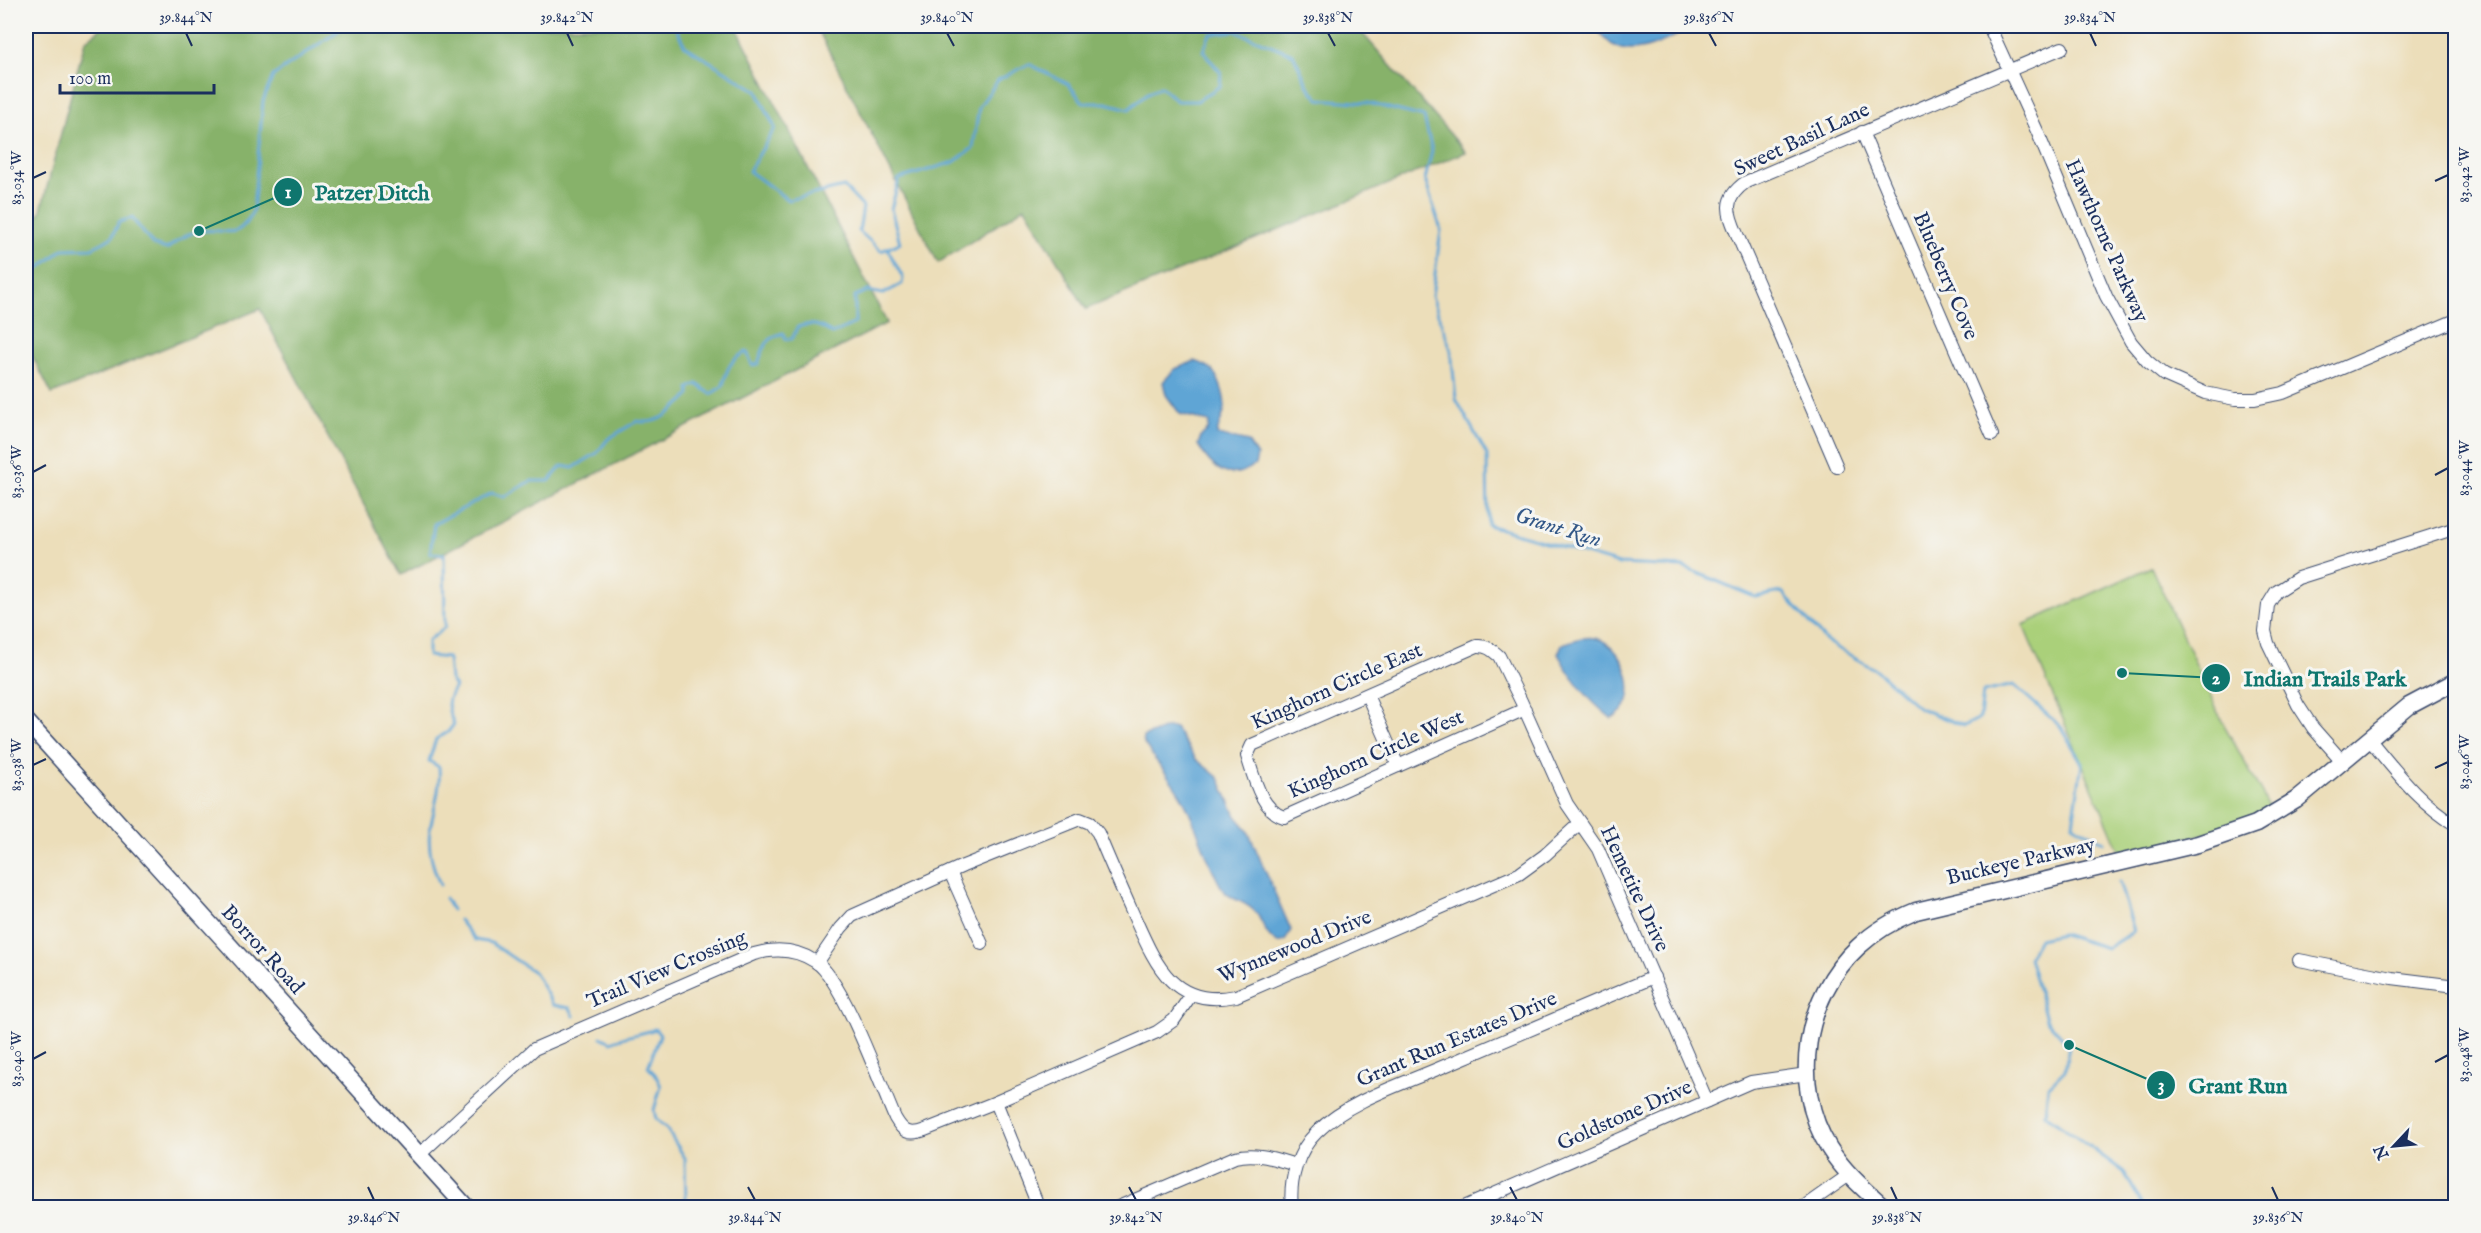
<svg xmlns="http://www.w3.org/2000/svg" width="2481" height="1233" viewBox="0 0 2481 1233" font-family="'IM FELL English',serif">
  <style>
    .green { fill: #aad07a; stroke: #62806c; stroke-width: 1.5 }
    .forest { fill: #87b26a; stroke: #517064; stroke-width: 1.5 }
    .water { fill: #5fa5d5; stroke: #3d6a9a; stroke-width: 1.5 }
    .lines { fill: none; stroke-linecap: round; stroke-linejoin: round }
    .stream { stroke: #5fa5d5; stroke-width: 3 }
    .street-casing { stroke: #3a496c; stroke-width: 14 }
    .secondary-casing { stroke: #3a496c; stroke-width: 19 }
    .street { stroke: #fff; stroke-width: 12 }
    .secondary { stroke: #fff; stroke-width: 16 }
    .ticks { fill: none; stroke: #1b2f5e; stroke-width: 2 }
    .labels { text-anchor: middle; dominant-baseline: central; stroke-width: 6; stroke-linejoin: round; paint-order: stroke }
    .street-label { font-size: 21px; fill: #1b2f5e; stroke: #f6f6f2 }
    .water-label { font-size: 22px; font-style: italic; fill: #335888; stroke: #f6f6f2 }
    .leader { fill: none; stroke: #0f766e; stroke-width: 2 }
    .callout-dot { fill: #0f766e; stroke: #f6f6f2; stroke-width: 2 }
    .mark-label { font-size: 18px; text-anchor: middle; font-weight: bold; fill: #fff }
    .callout-label { font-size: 22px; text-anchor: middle; font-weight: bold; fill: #0f766e; stroke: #f6f6f2; stroke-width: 6; stroke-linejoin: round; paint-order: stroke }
    .neatline { fill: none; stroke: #1b2f5e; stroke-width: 2 }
    .ticks-label { font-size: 15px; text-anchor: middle; fill: #1b2f5e }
  </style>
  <rect width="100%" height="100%" fill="#f6f6f2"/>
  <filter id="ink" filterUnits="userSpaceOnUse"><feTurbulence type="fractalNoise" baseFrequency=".0167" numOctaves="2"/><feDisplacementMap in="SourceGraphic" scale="12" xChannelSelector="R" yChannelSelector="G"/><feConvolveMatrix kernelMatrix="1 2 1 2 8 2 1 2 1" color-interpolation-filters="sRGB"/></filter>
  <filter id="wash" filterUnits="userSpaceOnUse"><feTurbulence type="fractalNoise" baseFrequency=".008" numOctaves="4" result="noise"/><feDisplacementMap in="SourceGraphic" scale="24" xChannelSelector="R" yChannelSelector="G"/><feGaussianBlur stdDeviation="1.35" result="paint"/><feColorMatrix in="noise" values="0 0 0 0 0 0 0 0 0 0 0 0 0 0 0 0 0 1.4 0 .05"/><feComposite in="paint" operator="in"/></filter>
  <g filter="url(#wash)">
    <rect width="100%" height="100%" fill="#ecdeba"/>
    <polygon class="green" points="2151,567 2222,721 2271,810 2219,831 2120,853 2023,625"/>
    <g class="forest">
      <polygon points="104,26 736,26 887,323 401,575 260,309 52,394 26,344 26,222 40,214 85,41"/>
      <polygon points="816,26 1356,26 1466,152 1086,309 1025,207 938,263"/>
    </g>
    <g class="water">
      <path d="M1594,26h101c-21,11 -58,33 -81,20 -8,-5 -15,-14 -20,-20z"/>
      <path d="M1195,361c6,2 13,5 17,9 8,10 15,30 12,42 -2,8 -6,13 -7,23l31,7 9,14 -2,9c-27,19 -43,4 -57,-20l3,-9 7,-6 1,-8 -29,-8 -14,-19 -3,-13 12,-13z"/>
      <path d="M1581,638c4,0 10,-1 14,0 32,7 51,67 16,80 -23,-18 -39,-38 -53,-64l4,-10z"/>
      <path d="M1166,728h9l21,31 23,19 17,38 11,13 44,101 -6,11 -7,2c-11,-5 -14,-18 -21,-29 -9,-13 -27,-13 -35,-26 -16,-27 -23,-58 -37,-85 -11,-22 -28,-39 -41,-60l-1,-6z"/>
    </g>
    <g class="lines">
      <g class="stream">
        <polyline points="675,26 685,46 757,91 775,128 749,171 788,200 844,187 863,207 859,231 881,251 900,243 891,209 899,179 954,162 973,148 979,107 998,80 1029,64 1068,84 1084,103 1106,103 1129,109 1149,92 1161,87 1177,101 1197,101 1220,86 1221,73 1203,51 1210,34 1235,31 1293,54 1308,86 1319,99 1368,103 1424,117 1432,151 1425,180 1441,230 1432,296 1451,350 1456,399 1487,455 1488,525 1619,564 1683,567 1755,597 1782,592 1827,642 1876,670 1919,708 1964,726 1980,718 1983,692 2014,685 2061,727 2082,763 2073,824 2104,842"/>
        <path d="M26,279l37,-30 29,-1 12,-6 8,-5 7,-15 13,-4 21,27 14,4c9,-7 21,-17 34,-18 28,-4 35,13 52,-20l10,-110 10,-25 65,-45 4,-5"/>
        <polyline points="2119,882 2134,931 2107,948 2062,934 2039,939 2029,957 2046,1019 2069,1045 2065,1070 2048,1087 2045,1114 2124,1172 2144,1208"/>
        <path d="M440,885c-7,-18 -13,-37 -10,-56 4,-21 11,-40 9,-62l-10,-6 7,-22 12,-7 6,-8c-7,-15 -9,-23 1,-37l-5,-8 -2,-21 -20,-2v-15l17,-14 -1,-73 -14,-1 4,-29 58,-31 12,4 27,-16h18l13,-15 11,2 24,-15 11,-14 29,-18c23,5 36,-11 53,-26l-1,-7 8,-4 14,10 12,-8c3,-16 8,-28 24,-34l5,13 6,-1c5,-16 8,-26 25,-31l3,6h6l6,-12c13,-5 24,-2 34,7l23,-11v-27l13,-5 15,3 19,-10 1,-6 -16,-30"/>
        <polyline points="445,898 452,910"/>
        <polyline points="459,920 475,940 491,943 535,973 553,1005 570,1008 574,1016"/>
        <path d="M601,1037l10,5c15,-7 28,-7 44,-13l5,6 -12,32 7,7 6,12 -7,24 2,9 10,9 19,30 1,50"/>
      </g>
    </g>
  </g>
  <g filter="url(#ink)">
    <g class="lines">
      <g class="street-casing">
        <g id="street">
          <polyline points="1989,26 2037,131 2106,296 2131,342 2147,361 2164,375 2205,393 2235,399 2255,399 2283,393 2456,320"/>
          <polyline points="1862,132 1992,435"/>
          <path d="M1837,467l-98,-228c-10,-24 -19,-39 7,-57l316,-134"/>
          <polyline points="1367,695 1398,766"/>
          <path d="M1525,709l-241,108c-23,-7 -30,-39 -37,-61l5,-11 225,-99c9,-1 15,4 22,10l22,45 46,103 31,45 109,252"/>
          <path d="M2369,739c26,31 51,65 87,86"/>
          <polyline points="2343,762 2313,728 2298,705 2268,643 2265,631 2268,605 2276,592 2298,578 2456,528"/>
          <polyline points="950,872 982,944"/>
          <polyline points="2299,960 2392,978 2456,986"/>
          <path d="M817,963l24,-35 11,-12 111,-50 117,-47 10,4 8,10c11,27 23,54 35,81 22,49 39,95 103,82l283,-122 26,-19 35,-32"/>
          <polyline points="996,1102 1039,1208"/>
          <path d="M419,1155l115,-106 220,-95c21,-6 43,-5 62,8 27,18 64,122 79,156 8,14 14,18 30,12l71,-28 161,-70 17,-12 17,-25"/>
          <path d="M1116,1208l119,-51c22,-5 40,2 61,8"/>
          <path d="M1292,1208c-3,-27 5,-57 25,-76 31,-31 86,-48 125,-65 71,-30 141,-60 212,-90"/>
          <polyline points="1462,1208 1751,1082 1807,1074"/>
          <polyline points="1802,1208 1849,1175"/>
        </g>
      </g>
      <g class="secondary-casing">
        <g id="secondary">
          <polyline points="26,721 467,1208"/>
          <path d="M1885,1208c-21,-19 -41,-36 -56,-60 -39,-63 -25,-151 29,-201 17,-16 36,-27 58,-36l282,-67 58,-20 40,-24 113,-94 47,-25"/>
        </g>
      </g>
      <use href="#street" class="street"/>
      <use href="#secondary" class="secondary"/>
    </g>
  </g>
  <path class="ticks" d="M186,33l6,13M567,33l6,13M947,33l7,13M1328,33l7,13M1709,33l7,13M2090,33l6,13M33,178l13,-6M2435,181l13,-6M33,472l13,-7M2435,475l13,-7M33,765l13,-6M2435,768l13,-6M33,1059l13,-7M2435,1062l13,-7M368,1187l6,13M748,1187l7,13M1129,1187l7,13M1510,1187l7,13M1891,1187l6,13M2272,1187l6,13"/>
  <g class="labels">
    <g class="street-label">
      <text transform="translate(1802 140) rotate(-25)">Sweet Basil Lane</text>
      <text transform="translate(2106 241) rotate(66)">Hawthorne Parkway</text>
      <text transform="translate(1945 276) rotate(67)">Blueberry Cove</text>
      <text transform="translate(1337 687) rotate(-24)">Kinghorn Circle East</text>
      <text transform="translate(1376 755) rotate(-24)">Kinghorn Circle West</text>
      <text transform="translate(2021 862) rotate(-13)">Buckeye Parkway</text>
      <text transform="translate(1634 889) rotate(65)">Hemetite Drive</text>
      <text transform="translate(1295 947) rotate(-22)">Wynnewood Drive</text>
      <text transform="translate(262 950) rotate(48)">Borror Road</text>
      <text transform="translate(667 970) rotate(-23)">Trail View Crossing</text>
      <text transform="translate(1457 1040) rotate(-23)">Grant Run Estates Drive</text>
      <text transform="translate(1625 1116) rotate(-24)">Goldstone Drive</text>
    </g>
    <g class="water-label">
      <text transform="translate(1558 528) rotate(17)">Grant Run</text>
    </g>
  </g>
  <path class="leader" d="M199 231L288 192M2122 673L2216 678M2069 1045L2161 1085"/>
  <g class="callout-dot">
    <circle cx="199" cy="231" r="6"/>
    <circle cx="2122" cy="673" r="6"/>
    <circle cx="2069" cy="1045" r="6"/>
    <circle cx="288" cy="192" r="15"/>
    <circle cx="2216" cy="678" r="15"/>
    <circle cx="2161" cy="1085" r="15"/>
  </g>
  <g class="mark-label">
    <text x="288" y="198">1</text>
    <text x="2216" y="684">2</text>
    <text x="2161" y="1091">3</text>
  </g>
  <g class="callout-label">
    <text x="372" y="200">Patzer Ditch</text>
    <text x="2325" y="686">Indian Trails Park</text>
    <text x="2238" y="1093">Grant Run</text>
  </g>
  <rect width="2481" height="1233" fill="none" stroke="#f6f6f2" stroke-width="66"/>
  <g transform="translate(2394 1146) rotate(244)" stroke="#f6f6f2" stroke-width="4.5" paint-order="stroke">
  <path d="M0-4.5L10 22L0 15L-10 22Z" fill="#1b2f5e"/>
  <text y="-9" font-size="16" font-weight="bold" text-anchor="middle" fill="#1b2f5e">N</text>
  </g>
  <path d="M60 84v9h154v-9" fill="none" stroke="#1b2f5e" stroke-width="3"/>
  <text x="69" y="84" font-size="18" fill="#1b2f5e" stroke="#f6f6f2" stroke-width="4.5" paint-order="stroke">100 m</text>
  <rect x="33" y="33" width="2415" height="1167" class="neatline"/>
  <g class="ticks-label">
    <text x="186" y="22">39.844°N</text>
    <text x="567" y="22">39.842°N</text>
    <text x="947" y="22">39.840°N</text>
    <text x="1328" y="22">39.838°N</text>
    <text x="1709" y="22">39.836°N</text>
    <text x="2090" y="22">39.834°N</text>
    <text transform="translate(2464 175) rotate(-90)" y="5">83.042°W</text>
    <text transform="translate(16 178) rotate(-90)" y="5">83.034°W</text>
    <text transform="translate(2464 468) rotate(-90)" y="5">83.044°W</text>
    <text transform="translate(16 472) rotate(-90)" y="5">83.036°W</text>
    <text transform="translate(2464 762) rotate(-90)" y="5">83.046°W</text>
    <text transform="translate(16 765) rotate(-90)" y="5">83.038°W</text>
    <text transform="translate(2464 1055) rotate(-90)" y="5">83.048°W</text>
    <text transform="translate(16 1059) rotate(-90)" y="5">83.040°W</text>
    <text x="374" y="1222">39.846°N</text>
    <text x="755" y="1222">39.844°N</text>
    <text x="1136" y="1222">39.842°N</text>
    <text x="1517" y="1222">39.840°N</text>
    <text x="1897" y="1222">39.838°N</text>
    <text x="2278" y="1222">39.836°N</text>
  </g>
</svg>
